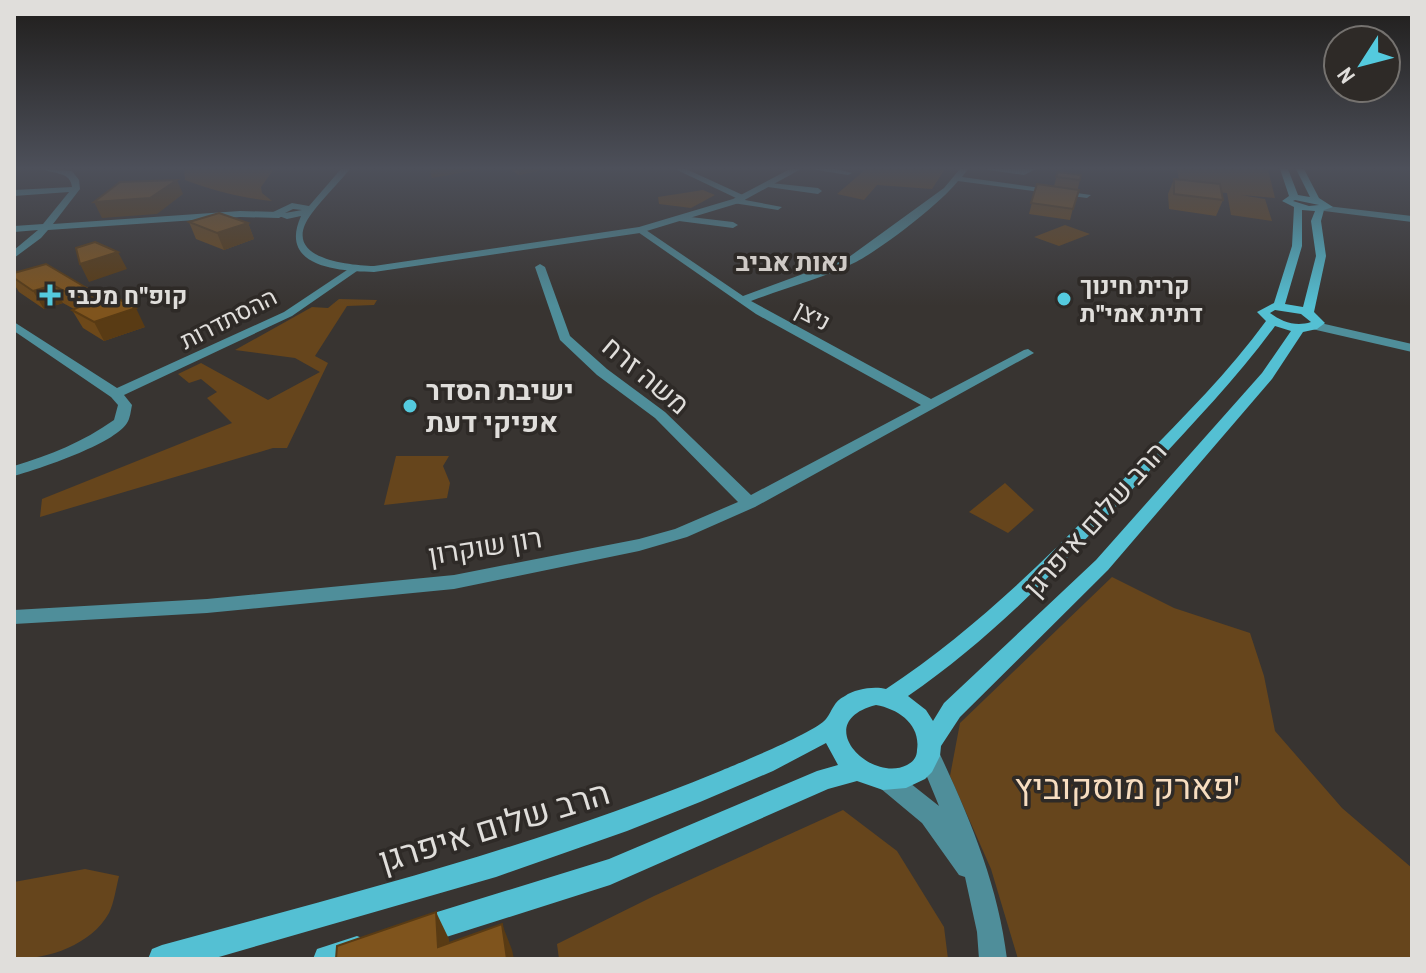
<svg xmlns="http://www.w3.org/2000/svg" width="1426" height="973" viewBox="0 0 1426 973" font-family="'Archivo Narrow',Heebo,sans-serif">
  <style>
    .green { fill: #66451c }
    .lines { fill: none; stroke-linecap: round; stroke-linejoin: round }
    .minor { fill: #4f8e9a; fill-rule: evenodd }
    .tertiary { fill: #4f8e9a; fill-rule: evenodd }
    .secondary { fill: #54c0d3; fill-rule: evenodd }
    .wall { fill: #6d4819 }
    .shaded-wall { fill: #593b14 }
    .building { fill: #7f541d; stroke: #593b14; stroke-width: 2 }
    .poi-dot { fill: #54cade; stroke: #2e2a27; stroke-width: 3 }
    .labels { text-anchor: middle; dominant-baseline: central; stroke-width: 7; stroke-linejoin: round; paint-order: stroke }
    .far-poi-label { font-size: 24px; font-weight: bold; fill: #e0dedb; stroke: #2e2a27; text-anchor: start }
    .far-street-label { font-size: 24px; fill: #e0dedb; stroke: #2e2a27 }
    .far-neighbourhood-label { font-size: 26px; font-weight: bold; fill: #cfcac6; stroke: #2e2a27 }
    .street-label { font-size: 28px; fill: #e0dedb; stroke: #2e2a27 }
    .poi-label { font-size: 28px; font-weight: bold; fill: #e0dedb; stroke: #2e2a27; text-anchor: start }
    .near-park-label { font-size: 34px; fill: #f7ddc0; stroke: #2e2a27 }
    .near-street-label { font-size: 34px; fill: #e0dedb; stroke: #2e2a27 }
  </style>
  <rect width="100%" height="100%" fill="#383431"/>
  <g class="green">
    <path d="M184,169h90l-13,18 1,6 10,8c-30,-3 -58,-10 -87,-21z"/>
    <polygon points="866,169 945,169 932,189 877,185 864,200 837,194"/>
    <polygon points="1177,169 1268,169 1275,198 1241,195 1265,199 1272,221 1231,215 1227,193 1181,189"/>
    <polygon points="703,190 715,195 691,208 659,204 658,197"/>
    <polygon points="1065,225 1090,234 1059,246 1034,237"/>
    <polygon points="339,299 377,300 374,305 347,306 315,356 328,363 287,448 273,448 40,517 42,499 232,423 207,398 217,392 201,379 189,383 178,374 201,363 268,400 320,372 295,358 235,350 312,307 328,308"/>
    <polygon points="396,456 449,456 443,466 450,483 447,498 384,505"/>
    <polygon points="1005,483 1034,510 1008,533 969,512"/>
    <polygon points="1112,577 1174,608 1250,633 1264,676 1275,731 1342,808 1412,868 1412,959 1018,959 991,869 950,776 960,723"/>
    <polygon points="843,810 897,851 944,927 948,959 559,959 557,944 654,896"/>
    <path d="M85,869l34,7c-3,12 -5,27 -10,37 -18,32 -60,46 -95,46v-77z"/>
  </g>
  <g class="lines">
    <g class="minor">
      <path d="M43,169l29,2 7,9 1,9 -27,35 187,-13 39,1 5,3 -5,3 -39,-1 -192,13 -7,8 -27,20v-8l24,-20 -24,2v-6l29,-2 26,-32 -55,4v-6l58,-3c-2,-16 -17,-12 -29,-18z"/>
      <polygon points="675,169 686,169 745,196 745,200 782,207 778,210 733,203 732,201 736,198"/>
      <polygon points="811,169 837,169 852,173 848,175"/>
      <path d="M960,169h8l-6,8 129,18 -4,3 -129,-17c-18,23 -77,68 -102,81 -33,16 -71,26 -105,39l180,98 93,-49 4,-1 6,4 -279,154 -68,30 -48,14 -185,38 -247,24 -193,11v-14l193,-11 247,-24 185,-36 36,-10 63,-27 -83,-84 -58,-43 -37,-35 -25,-73 5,-3 5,3 25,69 37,33 58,43 86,83 170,-90 -165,-91 -121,-84 8,-2 100,68 106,-39 95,-69z"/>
      <polygon points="982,169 1036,169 1024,175"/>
      <polygon points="771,183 818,188 822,191 818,194 768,187 768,183"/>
      <polygon points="1327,206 1412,216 1412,222 1324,211 1324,207"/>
      <polygon points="682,216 733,222 738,225 733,228 679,221 679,217"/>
      <path d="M353,266l5,3 -1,2 -65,45 -168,79 8,10c-1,5 -2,14 -5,18 -13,21 -88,46 -113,53v-10c36,-11 69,-24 100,-46l4,-15 -7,-8 -97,-66v-9l103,66 167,-76z"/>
      <polygon points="1316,322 1412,344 1412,352 1312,329 1312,323"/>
      <path d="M929,745l8,3c32,68 61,136 70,211h-28l-2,-27 -12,-55 -6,-2 -37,-52 -42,-35 -4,-8 4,-8 8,-3 8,3 43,34 -21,-51 3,-7z"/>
    </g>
    <path class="tertiary" d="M341,169h9c-12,15 -27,29 -38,44 -34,45 33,52 62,53l265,-39 94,-28 57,-30h11l-62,34 -99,30 -266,39c-36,-1 -96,-5 -73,-56l-14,3 -16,-6 21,-10 17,3zM293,209l9,1 -17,3z"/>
    <g class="secondary">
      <path d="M1280,169h8l10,26 12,2 -14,-28h8l15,29 14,9 -9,3 -3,11 5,35 -12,56 11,11 -8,6 -14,3 -31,47 -164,191 -148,147 -19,29 -1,10 -8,16 -7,7 -19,9 -23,2 -26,-9 -29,8 -218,96 -189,60 -10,-4 -4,-10 4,-10 10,-4 188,-58 208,-88 21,-6 -12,-22 -53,28 -73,31 -73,29 -131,46 -284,82h-64l4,-10 10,-4c187,-51 376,-99 556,-173 19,-8 98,-40 108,-53 7,-9 7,-17 19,-23 10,-7 29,-10 41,-7 96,-64 175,-144 254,-227 44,-46 89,-90 126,-141l-9,-9 17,-9 18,-57 2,-39 -12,-6 7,-5zM1295,200l24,5 -10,1 -16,-5zM1302,210l13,1 -4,10 5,35 -13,51 -18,-3 17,-58zM1275,310l26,4 10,8c-15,5 -29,0 -41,-9zM1275,326l16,5 -29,42 -166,187 -152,143 -11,18 -7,-11 -18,-14c93,-64 168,-146 244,-228 42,-46 86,-91 123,-142zM876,705c23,4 45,20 41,45 0,7 -4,12 -10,15 -36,19 -98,-43 -31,-60z"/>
      <polygon points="357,936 367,940 371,950 367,959 313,959 317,949"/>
    </g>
  </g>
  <g class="wall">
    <polygon points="510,169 546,169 519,175"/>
    <polygon points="1058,172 1080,180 1070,220 1029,214 1037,184 1054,186"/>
    <polygon points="1174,179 1223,200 1216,216 1169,209 1168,194"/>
    <polygon points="189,222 248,223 254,239 224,250 196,239"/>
    <polygon points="14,273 90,290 95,300 145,327 104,341 83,328 72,310 74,309 63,303 44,309 19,292 14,284"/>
  </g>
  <g class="shaded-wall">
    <polygon points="430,169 482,169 432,178"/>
    <polygon points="519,169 546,169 519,175"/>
    <polygon points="177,180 183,194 157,214 102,218 94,202"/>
    <polygon points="248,223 254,239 224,250 217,233"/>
    <polygon points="118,252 127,269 89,282 80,264"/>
    <polygon points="53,285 63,303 44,309 33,291"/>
    <polygon points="90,290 99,309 93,319 83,301"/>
    <polygon points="136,308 145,327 104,341 94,322"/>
    <polygon points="436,912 449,939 451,959 438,947"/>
    <polygon points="502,924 512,950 514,959 507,959"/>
  </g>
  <g class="building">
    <polygon points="1058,172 1081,175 1080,180 1056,177"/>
    <polygon points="1174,179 1220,184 1223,200 1174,194"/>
    <polygon points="177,180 150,198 94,202 120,182"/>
    <polygon points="1037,184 1079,190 1073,209 1031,203"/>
    <polygon points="219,213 248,223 217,233 189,222"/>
    <polygon points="95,242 118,252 80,264 76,248"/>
    <polygon points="46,264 90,290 83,301 53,285 33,291 14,278 14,273"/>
    <polygon points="109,294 136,308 94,322 72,310"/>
    <polygon points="436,912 438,947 502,924 507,959 336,959 337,946"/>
  </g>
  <linearGradient id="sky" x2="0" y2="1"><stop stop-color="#1f1d1b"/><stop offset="0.55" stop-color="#4d505a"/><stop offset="1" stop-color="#4d505a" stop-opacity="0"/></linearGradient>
  <rect width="1426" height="306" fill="url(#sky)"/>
  <g class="poi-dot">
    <path d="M46 283h8v8h8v8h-8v8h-8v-8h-8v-8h8z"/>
    <circle cx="1064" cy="299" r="8"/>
    <circle cx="410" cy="406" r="8"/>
  </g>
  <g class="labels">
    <g class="far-poi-label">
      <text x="1080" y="285">קרית חינוך<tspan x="1080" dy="28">דתית אמי"ת</tspan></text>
      <text x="68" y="295">קופ"ח מכבי</text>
    </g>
    <g class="far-street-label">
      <text transform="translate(813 315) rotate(28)">ניצן</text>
      <text transform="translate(228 318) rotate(-27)">ההסתדרות</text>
    </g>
    <g class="far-neighbourhood-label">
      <text x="792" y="261">נאות אביב</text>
    </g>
    <g class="street-label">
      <text transform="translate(646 375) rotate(40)">משה זרח</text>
      <text transform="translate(1095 519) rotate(-48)">הרב שלום איפרגן</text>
      <text transform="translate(485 546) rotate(-9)">רון שוקרון</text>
    </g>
    <g class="poi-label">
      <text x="426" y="390">ישיבת הסדר<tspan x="426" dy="32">אפיקי דעת</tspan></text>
    </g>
    <g class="near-park-label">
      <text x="1127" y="787">פארק מוסקוביץ'</text>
    </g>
    <g class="near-street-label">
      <text transform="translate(494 826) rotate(-17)">הרב שלום איפרגן</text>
    </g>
  </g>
  <rect width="1426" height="973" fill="none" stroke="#e0dedb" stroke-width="32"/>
  <g transform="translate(1362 64) rotate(234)"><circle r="38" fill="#2e2a27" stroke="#75726f" stroke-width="2"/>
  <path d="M0-6L14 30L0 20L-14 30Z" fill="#54cade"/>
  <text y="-12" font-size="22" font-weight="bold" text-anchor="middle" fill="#e0dedb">N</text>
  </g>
</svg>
